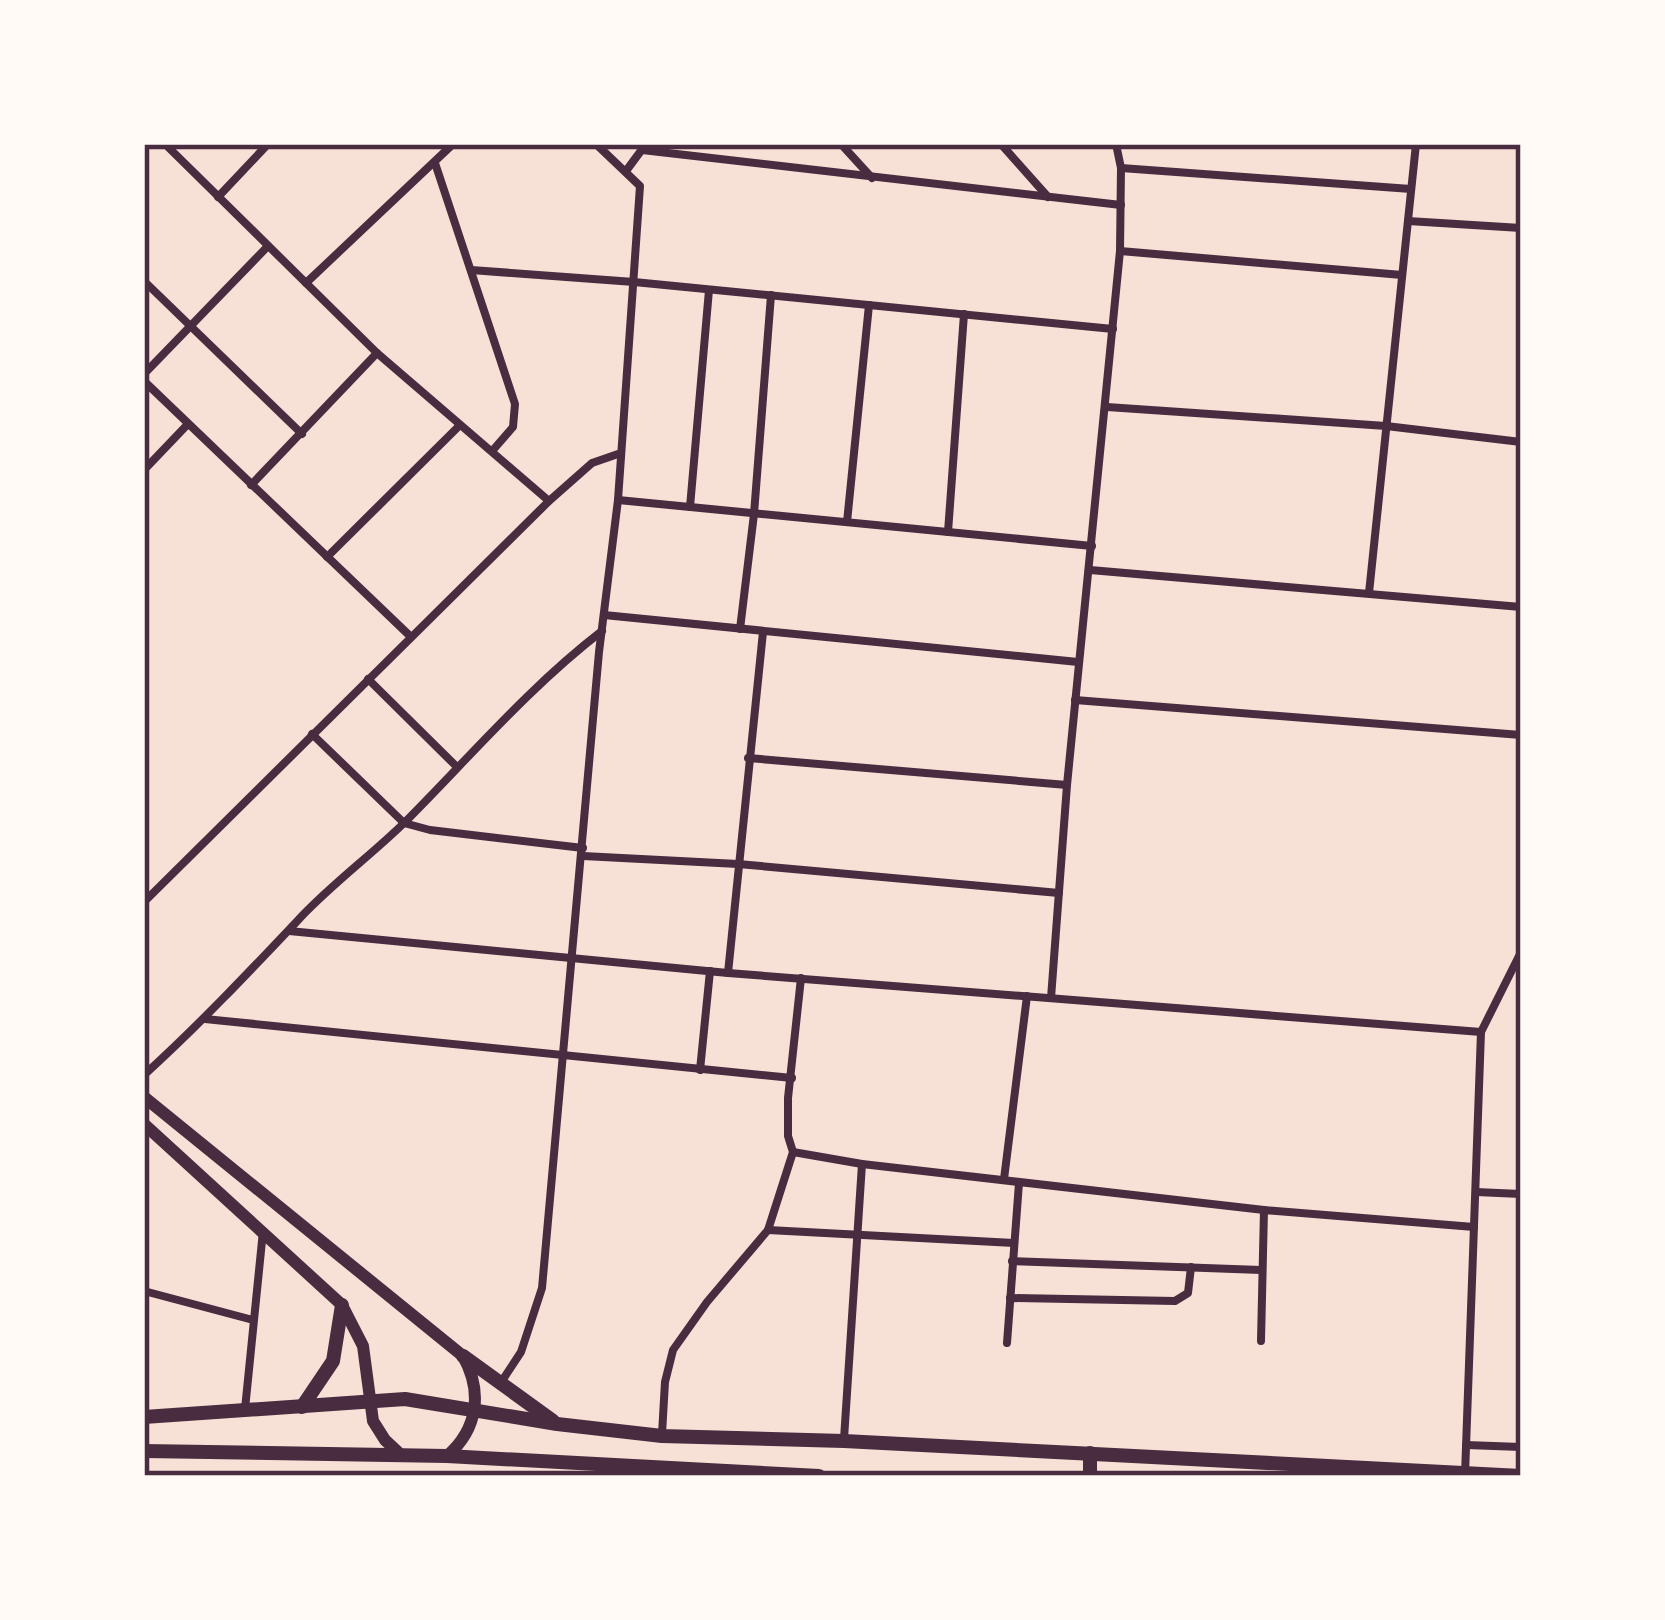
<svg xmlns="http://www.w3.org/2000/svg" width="1665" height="1620" viewBox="0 0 1665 1620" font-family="'PT Sans',sans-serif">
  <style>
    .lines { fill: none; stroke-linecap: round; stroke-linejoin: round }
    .minor { stroke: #4a2c40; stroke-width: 8 }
    .primary { stroke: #4a2c40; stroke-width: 12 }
    .trunk { stroke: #4a2c40; stroke-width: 14 }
    .neatline { fill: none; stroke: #4a2c40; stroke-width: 4.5 }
  </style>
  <rect width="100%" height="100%" fill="#f7e1d7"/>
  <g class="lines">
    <g class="minor">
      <polyline points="165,144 377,353 549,501 592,463 618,454"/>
      <polyline points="841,144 872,178"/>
      <polyline points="1001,144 1048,197"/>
      <polyline points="642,150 1121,205"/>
      <polyline points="435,163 515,404 513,427 493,450"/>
      <polyline points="1121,168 1411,189"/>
      <polyline points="626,171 646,144"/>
      <polyline points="218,197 268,144"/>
      <polyline points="1408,221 1521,228"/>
      <polyline points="1120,251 1402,275"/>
      <polyline points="471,270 634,282 1113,329"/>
      <polyline points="144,281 302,434"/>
      <polyline points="306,283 453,144"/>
      <polyline points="144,374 268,246"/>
      <polyline points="144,381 410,636"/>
      <polyline points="1107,407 1386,426 1521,442"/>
      <polyline points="144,470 187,425"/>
      <polyline points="251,485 377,353"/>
      <polyline points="618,500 1092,546"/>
      <polyline points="690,507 709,290"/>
      <polyline points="847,522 869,305"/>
      <polyline points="948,532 964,314"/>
      <polyline points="327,557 458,427"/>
      <polyline points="1090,570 1521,607"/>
      <polyline points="1369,593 1416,144"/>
      <polyline points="604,615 1078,662"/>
      <polyline points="740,629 754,514 771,295"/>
      <polyline points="368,679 455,765"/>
      <polyline points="1075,700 1521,735"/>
      <polyline points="312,734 404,823 430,830 583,848"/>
      <polyline points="748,758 1067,785"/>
      <polyline points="583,856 738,864 1059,893"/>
      <polyline points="144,902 549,501"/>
      <polyline points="289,931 728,973 1481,1032"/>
      <polyline points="728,973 763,632"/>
      <polyline points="1051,998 1067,785 1120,251 1121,168 1116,144"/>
      <polyline points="205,1019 792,1078"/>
      <polyline points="700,1070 710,971"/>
      <path d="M144,1075c55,-50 105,-103 156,-157 32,-34 70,-62 103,-94 66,-66 125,-136 199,-193"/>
      <polyline points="793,1152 862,1164 1264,1210 1474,1227"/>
      <polyline points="1004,1179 1027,996"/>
      <polyline points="1476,1192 1521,1194"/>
      <polyline points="768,1230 1014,1243"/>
      <polyline points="1012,1261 1261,1270"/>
      <polyline points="144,1291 253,1320"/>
      <polyline points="1010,1298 1175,1301 1188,1293 1191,1267"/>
      <polyline points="1261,1341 1264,1210"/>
      <polyline points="1007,1343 1019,1183"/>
      <polyline points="500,1384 521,1352 542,1288 599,652 618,500 640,186 596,144"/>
      <polyline points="245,1409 263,1231"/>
      <polyline points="662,1434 665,1382 673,1350 707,1302 768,1230 793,1152 788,1136 788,1098 801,978"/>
      <polyline points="844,1439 862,1164"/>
      <polyline points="1466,1445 1521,1447"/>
      <polyline points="1465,1475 1481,1032 1521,952"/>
    </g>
    <g class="primary">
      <path d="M144,1097l319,259c20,36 15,73 -16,100"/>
      <polyline points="144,1124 342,1305 363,1346 373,1421 385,1440 401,1455"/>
    </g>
    <g class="trunk">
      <polyline points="463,1356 553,1421"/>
      <polyline points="302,1407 333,1361 342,1305"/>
      <polyline points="144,1417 405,1399 557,1424 662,1436 844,1441 1521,1476"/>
      <polyline points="144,1451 447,1456 819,1476"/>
      <polyline points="1090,1476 1090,1453"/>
    </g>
  </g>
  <rect width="1665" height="1620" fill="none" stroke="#fffaf5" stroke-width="294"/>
  <rect x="147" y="147" width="1371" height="1326" class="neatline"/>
</svg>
